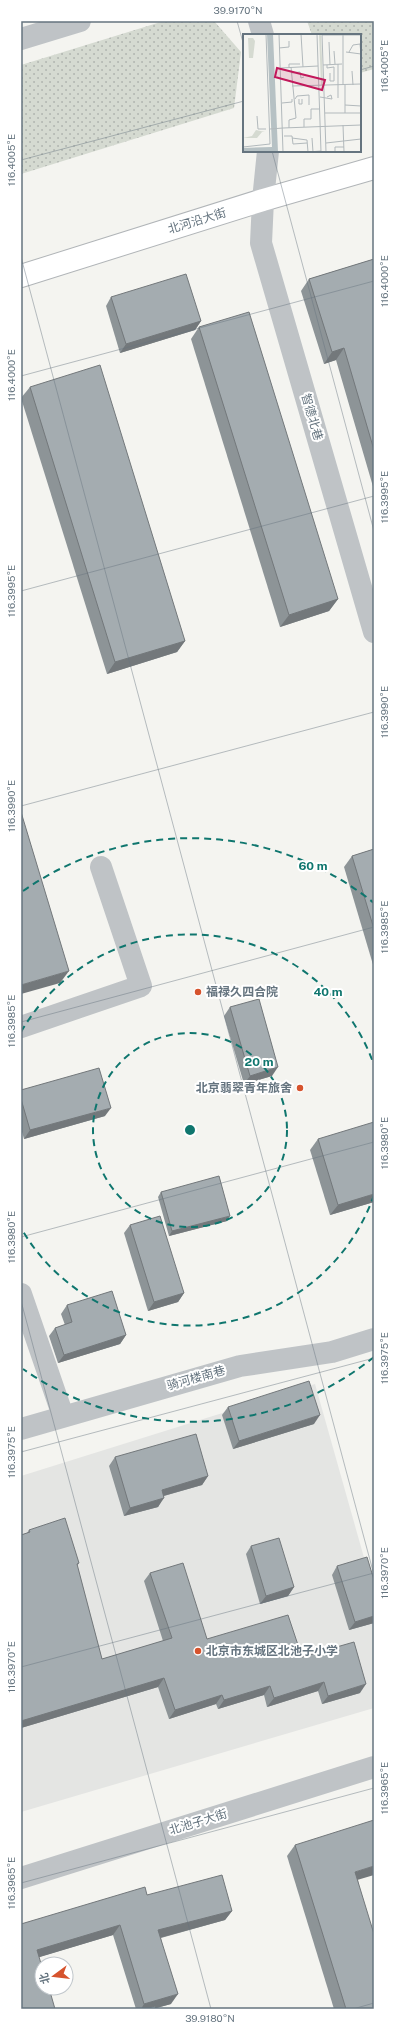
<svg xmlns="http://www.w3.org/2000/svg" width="395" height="2030" viewBox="0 0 395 2030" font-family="'Public Sans','Noto Sans SC',sans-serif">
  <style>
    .built { fill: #e4e5e3 }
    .grass { fill: url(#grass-dots) }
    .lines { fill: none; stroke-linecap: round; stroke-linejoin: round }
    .major-casing { stroke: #b1b5b8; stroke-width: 24 }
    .minor { stroke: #bfc3c6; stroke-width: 22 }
    .major { stroke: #fff; stroke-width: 22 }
    .wall { fill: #8d9497 }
    .shaded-wall { fill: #73787b }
    .building { fill: #a4acb0; stroke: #73787b }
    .ticks { fill: none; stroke: #65747f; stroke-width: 1; stroke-opacity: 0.45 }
    .ring { fill: none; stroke: #0f766e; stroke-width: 2; stroke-dasharray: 7 5 }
    .poi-dot { fill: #d6532d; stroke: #fff; stroke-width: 1.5 }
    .labels { text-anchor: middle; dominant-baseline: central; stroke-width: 4; stroke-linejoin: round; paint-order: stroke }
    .street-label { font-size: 12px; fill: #65747f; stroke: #fff }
    .poi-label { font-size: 12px; font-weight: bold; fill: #65747f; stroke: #fff; text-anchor: start }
    .inset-road { fill: none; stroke: #b2b9bc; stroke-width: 1 }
    .view { fill: #c2185b; fill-opacity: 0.15; stroke: #c2185b; stroke-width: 2 }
    .inset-edge { fill: none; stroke: #65747f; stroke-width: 2 }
    .centre { fill: #0f766e; stroke: #fff; stroke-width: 2 }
    .ring-label { font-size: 12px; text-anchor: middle; font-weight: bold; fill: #0f766e; stroke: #fff; stroke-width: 4; stroke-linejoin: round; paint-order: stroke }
    .neatline { fill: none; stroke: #65747f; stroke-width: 1.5 }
    .ticks-label { font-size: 10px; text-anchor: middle; fill: #65747f }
  </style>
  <defs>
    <pattern id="grass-dots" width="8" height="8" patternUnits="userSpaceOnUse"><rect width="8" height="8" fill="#d5dad1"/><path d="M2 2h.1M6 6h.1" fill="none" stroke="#b0b5af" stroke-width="1.8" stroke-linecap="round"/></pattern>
  </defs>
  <rect width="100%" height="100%" fill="#f4f4f0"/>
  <polygon class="built" points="315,1384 374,1593 374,1708 21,1812 21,1476"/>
  <g class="grass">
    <polygon points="164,21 214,21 241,52 234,108 21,174 21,65"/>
    <polygon points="307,21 374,21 374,69 360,73 360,35 312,35"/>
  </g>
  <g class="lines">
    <g class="major-casing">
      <polyline id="major" points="21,276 263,200 374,168"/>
    </g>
    <g class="minor">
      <polyline points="259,21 263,35"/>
      <polyline points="21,39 80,21"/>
      <polyline points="268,151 263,200 261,243 374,632"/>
      <polyline points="21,1027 141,986 101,867"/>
      <polyline points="21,1294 63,1416"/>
      <polyline points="21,1429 240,1366 332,1352 374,1339"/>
      <polyline points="21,1878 374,1767"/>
    </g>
    <use href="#major" class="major"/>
  </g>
  <g class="wall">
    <polygon points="374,259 374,490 336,360 324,364 301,291 309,279"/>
    <polygon points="111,297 201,321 195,330 120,353 106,306"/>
    <polygon points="199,327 338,599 329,611 280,627 191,339"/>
    <polygon points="30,387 185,641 177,652 107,674 21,398"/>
    <polygon points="374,849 374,968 344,867 352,856"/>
    <polygon points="230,1007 272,1076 244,1084 224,1016"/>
    <polygon points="21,1090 105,1116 24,1139 21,1128"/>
    <polygon points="318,1139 374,1202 330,1215 310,1150"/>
    <polygon points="161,1192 227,1221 169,1236 158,1197"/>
    <polygon points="130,1225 184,1293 178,1302 148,1311 124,1233"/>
    <polygon points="67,1305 126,1335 120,1344 58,1363 49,1336 55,1328 65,1325 61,1314"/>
    <polygon points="228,1407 314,1424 233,1449 222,1415"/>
    <polygon points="115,1457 208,1476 202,1485 164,1496 158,1507 124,1516 109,1466"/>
    <polygon points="29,1530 79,1563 77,1566 102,1659 163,1641 144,1581 150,1573 207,1639 302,1657 360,1693 322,1704 318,1691 267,1707 264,1695 218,1709 216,1704 169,1719 158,1687 21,1728 21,1535 27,1533"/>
    <polygon points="251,1546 294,1587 288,1596 260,1604 246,1554"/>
    <polygon points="337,1566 374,1580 374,1623 349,1630 332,1575"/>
    <polygon points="295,1845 358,1880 374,2009 334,2009 287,1856"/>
    <polygon points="147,1895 232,1911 225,1920 161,1938 171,2004 156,2008 156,2009 136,2009 113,1935 39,1957 21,1924"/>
  </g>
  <g class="shaded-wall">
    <polygon points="201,321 195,330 120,353 126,344"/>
    <polygon points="344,348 336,360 324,364 332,352"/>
    <polygon points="338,599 329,611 280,627 289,615"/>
    <polygon points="185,641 177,652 107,674 115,662"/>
    <polygon points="69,971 60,983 21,994 21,985"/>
    <polygon points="278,1067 272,1076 244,1084 250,1076"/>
    <polygon points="111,1108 105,1116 24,1139 30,1130"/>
    <polygon points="374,1194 374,1202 330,1215 338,1205"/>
    <polygon points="230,1216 227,1221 169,1236 172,1231"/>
    <polygon points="184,1293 178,1302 148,1311 154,1302"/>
    <polygon points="126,1335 120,1344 58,1363 64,1355"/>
    <polygon points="320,1415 314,1424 233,1449 239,1441"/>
    <polygon points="208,1476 202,1485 156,1498 162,1490"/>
    <polygon points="164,1498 158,1507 124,1516 130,1508"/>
    <polygon points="294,1587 288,1596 260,1604 266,1596"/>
    <polygon points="374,1616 374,1623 349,1630 355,1622"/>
    <polygon points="164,1678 158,1687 21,1728 21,1721"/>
    <polygon points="324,1682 318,1691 267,1707 274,1698"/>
    <polygon points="366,1684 360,1693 322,1704 328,1696"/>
    <polygon points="270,1686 264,1695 218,1709 224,1700"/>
    <polygon points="222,1695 216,1704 169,1719 175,1710"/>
    <polygon points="374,1866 374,1875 347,1883 355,1872"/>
    <polygon points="232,1911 225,1920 152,1940 158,1930"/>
    <polygon points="120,1925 113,1935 30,1960 37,1950"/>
    <polygon points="178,1994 171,2004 153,2009 141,2009 144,2004"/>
  </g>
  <g class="building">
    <polygon points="374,259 374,450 344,348 332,352 309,279"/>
    <polygon points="186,274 201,321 126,344 111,297"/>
    <polygon points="249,312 338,599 289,615 199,327"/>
    <polygon points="100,365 185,641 115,662 30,387"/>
    <polygon points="21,812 69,971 21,985"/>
    <polygon points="374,849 374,929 352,856"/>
    <polygon points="259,999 278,1067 250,1076 230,1007"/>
    <polygon points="99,1068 111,1108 30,1130 21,1099 21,1090"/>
    <polygon points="374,1122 374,1194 338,1205 318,1139"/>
    <polygon points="219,1176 230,1216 172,1231 161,1192"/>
    <polygon points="160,1216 184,1293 154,1302 130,1225"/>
    <polygon points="112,1291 126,1335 64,1355 55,1328 72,1322 67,1305"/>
    <polygon points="309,1381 320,1415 239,1441 228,1407"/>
    <polygon points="196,1434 208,1476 162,1490 164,1498 130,1508 115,1457"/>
    <polygon points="65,1518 79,1563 77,1564 102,1659 172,1638 150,1573 183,1563 207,1639 288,1615 302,1657 354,1642 366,1684 328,1696 324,1682 274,1698 270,1686 224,1700 222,1695 175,1710 164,1678 21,1721 21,1535 30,1532 29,1530"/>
    <polygon points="279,1538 294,1587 266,1596 251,1546"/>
    <polygon points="367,1557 374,1580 374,1616 355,1622 337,1566"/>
    <polygon points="374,1820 374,1866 355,1872 374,1934 374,2009 346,2009 295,1845"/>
    <polygon points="222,1875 232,1911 158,1930 178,1994 144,2004 120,1925 37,1950 42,1967 42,1988 49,1988 55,2009 21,2009 21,1924 145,1887 147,1895"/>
    <polygon points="155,2006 156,2009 146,2009"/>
  </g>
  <path class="ticks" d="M237,21l7,25M360,70l14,-4M272,151l102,380M21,160l223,-59M21,257l353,1318M21,376l353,-95M21,591l353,-95M21,806l353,-94M21,1022l353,-95M21,1237l353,-95M21,1301l190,708M21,1452l353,-94M21,1667l353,-94M21,1883l353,-95M353,2009l21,-6"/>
  <g class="ring">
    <circle cx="190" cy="1130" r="97"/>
    <path d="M374 1195A195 195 0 0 1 21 1228M21 1032A195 195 0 0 1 374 1065"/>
    <path d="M374 1357A292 292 0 0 1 23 1369M23 891A292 292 0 0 1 374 903"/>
  </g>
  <g class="poi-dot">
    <circle cx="198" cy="992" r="4"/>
    <circle cx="300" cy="1088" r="4"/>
    <circle cx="198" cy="1651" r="4"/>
  </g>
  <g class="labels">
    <g class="street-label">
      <text transform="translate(197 221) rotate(-17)">北河沿大街</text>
      <text transform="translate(312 417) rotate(74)">智德北巷</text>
      <text transform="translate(196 1378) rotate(-16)">骑河楼南巷</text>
      <text transform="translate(198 1822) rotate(-17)">北池子大街</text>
    </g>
    <g class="poi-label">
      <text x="206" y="992">福禄久四合院</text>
      <text x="292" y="1088" text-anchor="end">北京翡翠青年旅舍</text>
      <text x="206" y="1651">北京市东城区北池子小学</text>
    </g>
  </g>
  <g transform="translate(243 34)">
    <rect width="118" height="118" fill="#f4f4f0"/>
    <path d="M76,0h2l2,51h-2zM5,4h5l2,3 -2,17h-4z" fill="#d5dad1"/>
    <path d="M13,96l9,2h-3l-5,6h-14l9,-2z" fill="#d5dad1"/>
    <path d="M24,0h6l5,118h-35v-4l29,-1z" fill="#b6c1c4"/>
    <path class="inset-road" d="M36,0l4,118M58,0l2,33M74,0l4,118M79,0l4,118M79,1h39M86,8l1,23M36,14l10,-1v-6M91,17l1,13M103,18l15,2M106,18l4,-7 7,-1 1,10M95,30v34M80,31l19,-1M84,31v3l7,-1v14h-4v-8M46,33v-3h11M38,34l37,-2M109,37l1,14M48,39l9,-1 1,6 3,-1M100,51v-50M102,51v28M49,52l69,-2M77,63l12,2 -1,-4 -4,2M52,65l2,-3 12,-1v10M56,65v5h3v-5M39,69l10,-1v-3M102,71l16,1M82,79h36M14,82l1,13h8M100,91l1,27M61,93v-8h7v-10h8M40,94l78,-3M46,94v-8l7,-2 -5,-51M27,95l13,-1M41,102h8l1,8 14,-1M49,104l15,2 1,12M69,104l1,14M83,109l35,-4M0,113l27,-3 -4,-110M65,118l13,-1M92,118v-5h9"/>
    <path class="view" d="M34,34l48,12 -3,10 -47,-13z"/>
    <rect width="118" height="118" class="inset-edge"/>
  </g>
  <circle cx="190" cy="1130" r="6" class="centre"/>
  <g class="ring-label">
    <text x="313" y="870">60 m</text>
    <text x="328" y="996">40 m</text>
    <text x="259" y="1066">20 m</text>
  </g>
  <rect width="395" height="2030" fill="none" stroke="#ffffff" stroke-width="44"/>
  <g transform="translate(54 1976) rotate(255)"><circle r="19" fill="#ffffff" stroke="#c1c7cc"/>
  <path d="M0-3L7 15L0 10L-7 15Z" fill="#d6532d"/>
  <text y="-6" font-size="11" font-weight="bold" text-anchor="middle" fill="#65747f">北</text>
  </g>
  <rect x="22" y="22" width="351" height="1986" class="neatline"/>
  <g class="ticks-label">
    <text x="238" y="14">39.9170°N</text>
    <text transform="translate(384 66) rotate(-90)" y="4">116.4005°E</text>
    <text transform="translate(11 160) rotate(-90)" y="4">116.4005°E</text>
    <text transform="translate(384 281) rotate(-90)" y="4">116.4000°E</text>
    <text transform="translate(11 375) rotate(-90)" y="4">116.4000°E</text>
    <text transform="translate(384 497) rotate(-90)" y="4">116.3995°E</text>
    <text transform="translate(11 591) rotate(-90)" y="4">116.3995°E</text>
    <text transform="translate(384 712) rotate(-90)" y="4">116.3990°E</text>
    <text transform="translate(11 806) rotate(-90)" y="4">116.3990°E</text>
    <text transform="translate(384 927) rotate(-90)" y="4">116.3985°E</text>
    <text transform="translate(11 1021) rotate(-90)" y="4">116.3985°E</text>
    <text transform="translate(384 1143) rotate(-90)" y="4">116.3980°E</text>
    <text transform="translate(11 1237) rotate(-90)" y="4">116.3980°E</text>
    <text transform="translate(384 1358) rotate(-90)" y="4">116.3975°E</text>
    <text transform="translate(11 1452) rotate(-90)" y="4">116.3975°E</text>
    <text transform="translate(384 1573) rotate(-90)" y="4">116.3970°E</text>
    <text transform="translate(11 1667) rotate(-90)" y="4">116.3970°E</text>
    <text transform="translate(384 1788) rotate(-90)" y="4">116.3965°E</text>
    <text transform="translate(11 1883) rotate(-90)" y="4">116.3965°E</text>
    <text x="210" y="2022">39.9180°N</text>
  </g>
</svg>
